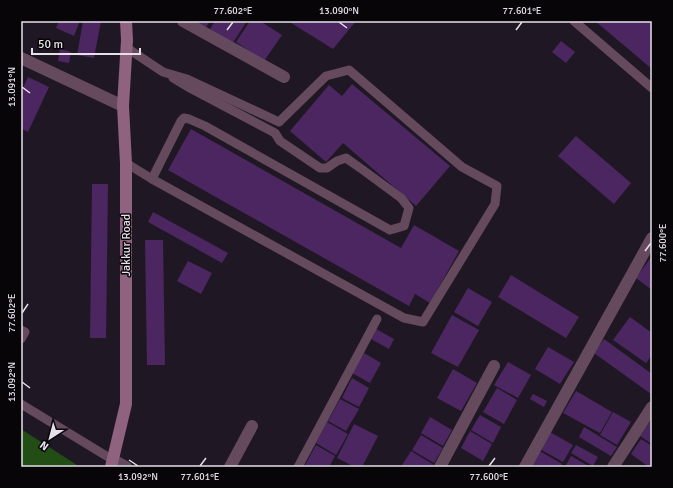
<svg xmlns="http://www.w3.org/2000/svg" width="673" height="488" viewBox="0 0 673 488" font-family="Signika,sans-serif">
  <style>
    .green { fill: #224d14 }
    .building { fill: #4b2660 }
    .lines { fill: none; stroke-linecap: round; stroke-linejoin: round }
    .lane { stroke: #65495c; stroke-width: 9 }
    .street { stroke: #65495c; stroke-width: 12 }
    .secondary { stroke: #8f6280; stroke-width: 12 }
    .ticks { fill: none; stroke: #e5e0e9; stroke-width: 1.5 }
    .labels { text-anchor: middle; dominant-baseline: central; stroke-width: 3; stroke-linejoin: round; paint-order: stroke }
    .street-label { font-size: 12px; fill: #e5e0e9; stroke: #080509 }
    .neatline { fill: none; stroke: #e5e0e9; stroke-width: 1.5 }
    .ticks-label { font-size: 10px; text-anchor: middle; fill: #e5e0e9 }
  </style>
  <rect width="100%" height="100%" fill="#1f1824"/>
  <polygon class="green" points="21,429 80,467 21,467"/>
  <g class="building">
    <polygon points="59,21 80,21 74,36 56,28"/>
    <polygon points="83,21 101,21 94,58 77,55"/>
    <polygon points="193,21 210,21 205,29"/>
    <polygon points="215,21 247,21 232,44 210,29"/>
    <polygon points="250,21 260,21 282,35 264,61 236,42"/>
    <polygon points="288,21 356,21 333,49"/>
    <polygon points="595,21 652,21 652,69"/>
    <polygon points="561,41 575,52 566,63 552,52"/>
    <polygon points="60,49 71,52 69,63 58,61"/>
    <polygon points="28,77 49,87 28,132 21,128 21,92"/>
    <polygon points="352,84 450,166 416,206 343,143 326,162 290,131 329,85 342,96"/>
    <polygon points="191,129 401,248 414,225 459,251 430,303 415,294 409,306 168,170"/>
    <polygon points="576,136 631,183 614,204 558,156"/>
    <polygon points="92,184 108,184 106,338 90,338"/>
    <polygon points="153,212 228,253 222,263 148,222"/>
    <polygon points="145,240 163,240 165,365 147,365"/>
    <polygon points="652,256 652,290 636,278"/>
    <polygon points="188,261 212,273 201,294 177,281"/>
    <polygon points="511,275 579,317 566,338 498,297"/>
    <polygon points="468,288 492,302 478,326 454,312"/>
    <polygon points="452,315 479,330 458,367 431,353"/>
    <polygon points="630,317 652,333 652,355 646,363 613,340"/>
    <polygon points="376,329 394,339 389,349 371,339"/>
    <polygon points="604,339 652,374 652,393 651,394 594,353"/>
    <polygon points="548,347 574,362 560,384 535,369"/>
    <polygon points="364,353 381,363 370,383 352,373"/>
    <polygon points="508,362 531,375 518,398 494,385"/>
    <polygon points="453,369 477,383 461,411 437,398"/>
    <polygon points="352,378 369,388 359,407 342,398"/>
    <polygon points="497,388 517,400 504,424 483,412"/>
    <polygon points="576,391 612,412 600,433 563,413"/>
    <polygon points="533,394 547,401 544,407 530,399"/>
    <polygon points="340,399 359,409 346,431 328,421"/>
    <polygon points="613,412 631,422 617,445 600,435"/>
    <polygon points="480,415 501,427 493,443 471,430"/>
    <polygon points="430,417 452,430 443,446 421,433"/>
    <polygon points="327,422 348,434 336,455 316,443"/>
    <polygon points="650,422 652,423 652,444 640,436"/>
    <polygon points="354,424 378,436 362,467 355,467 337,458"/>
    <polygon points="584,427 617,447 611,456 579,437"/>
    <polygon points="470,431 492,444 483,461 461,448"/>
    <polygon points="548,431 573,445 563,462 538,448"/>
    <polygon points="421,435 443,448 434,463 412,450"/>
    <polygon points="641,439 652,446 652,462 649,467 631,454"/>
    <polygon points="316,445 335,456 329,467 304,467"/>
    <polygon points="576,445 598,457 593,466 571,453"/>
    <polygon points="538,450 562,464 560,467 528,467"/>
    <polygon points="411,451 434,465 433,467 401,467"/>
    <polygon points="571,456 590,467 565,467"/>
  </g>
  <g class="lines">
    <g class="lane">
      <polyline points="574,21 652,88"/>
      <polyline points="126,163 152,179 404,318 423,322 495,204 497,186 462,167 349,70 326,76 279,122 187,79 163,72 127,48"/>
      <polyline points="152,179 181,121 184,118 189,119 205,126 390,230 404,226 409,208 401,198 363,170 346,158 337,161 327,168 320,168 280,141 275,133 188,87 173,78"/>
      <polyline points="21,330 25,332 21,339"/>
      <polyline points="21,404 113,460"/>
      <polyline points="298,467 377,319"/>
    </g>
    <g class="street">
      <polyline points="183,21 284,77"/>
      <polyline points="21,58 123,106"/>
      <polyline points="113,460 126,467"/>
      <polyline points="230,467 252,426"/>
      <polyline points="440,467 494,366"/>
      <polyline points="525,467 652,238"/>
      <polyline points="613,467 652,407"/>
    </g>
    <polyline class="secondary" points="111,467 126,404 126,163 123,106 127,40 126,21"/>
  </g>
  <path class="ticks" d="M339,22l8,6M227,30l6,-8M516,30l6,-8M22,87l8,6M645,251l6,-8M22,313l6,-9M22,382l8,6M129,460l9,6M200,466l6,-8M489,466l6,-8"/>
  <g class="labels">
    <g class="street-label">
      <text transform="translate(126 245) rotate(-90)">Jakkur Road</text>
    </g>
  </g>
  <rect width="673" height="488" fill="none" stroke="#080509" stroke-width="44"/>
  <g transform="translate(50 438) rotate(216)" stroke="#080509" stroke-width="3" paint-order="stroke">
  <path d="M0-3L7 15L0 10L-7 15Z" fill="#e5e0e9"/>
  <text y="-6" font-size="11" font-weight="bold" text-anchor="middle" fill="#e5e0e9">N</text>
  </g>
  <path d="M32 48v6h108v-6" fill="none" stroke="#e5e0e9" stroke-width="2"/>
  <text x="38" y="48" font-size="12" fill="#e5e0e9" stroke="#080509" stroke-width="3" paint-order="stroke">50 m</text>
  <rect x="22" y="22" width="629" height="444" class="neatline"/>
  <g class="ticks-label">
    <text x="233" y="14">77.602°E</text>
    <text x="339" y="14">13.090°N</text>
    <text x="522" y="14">77.601°E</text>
    <text transform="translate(11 87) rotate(-90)" y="4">13.091°N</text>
    <text transform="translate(662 243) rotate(-90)" y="4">77.600°E</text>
    <text transform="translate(11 313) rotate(-90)" y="4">77.602°E</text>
    <text transform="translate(11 382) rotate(-90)" y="4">13.092°N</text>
    <text x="138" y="480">13.092°N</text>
    <text x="200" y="480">77.601°E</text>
    <text x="489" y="480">77.600°E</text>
  </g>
</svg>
